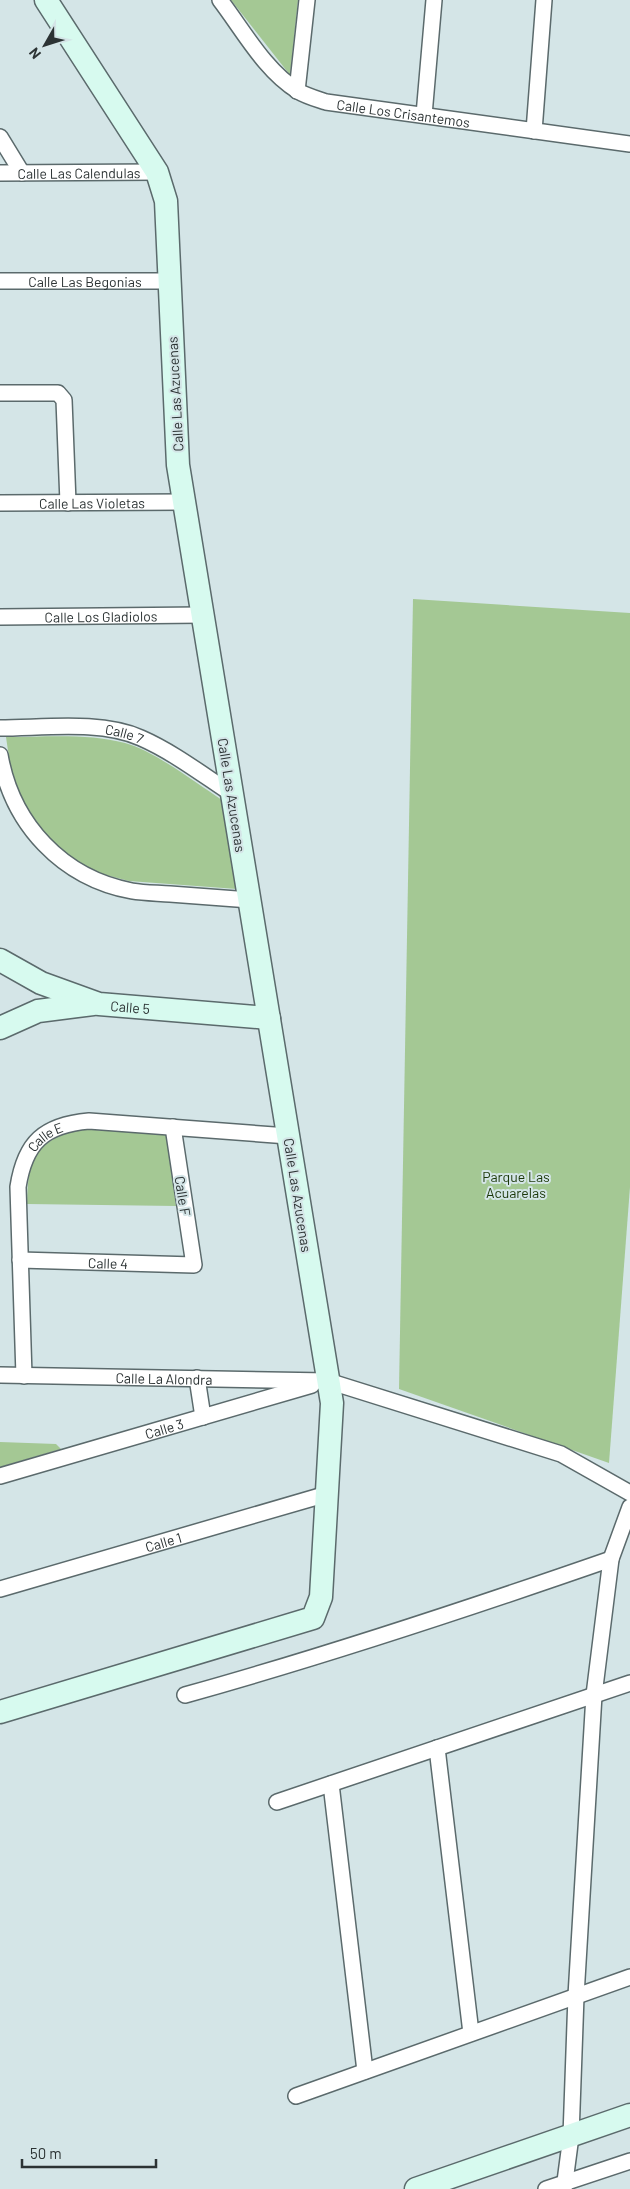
<svg xmlns="http://www.w3.org/2000/svg" width="630" height="2189" viewBox="0 0 630 2189" font-family="Barlow,sans-serif">
  <style>
    .green { fill: #a4c894 }
    .lines { fill: none; stroke-linecap: round; stroke-linejoin: round }
    .street-casing { stroke: #5b6a6c; stroke-width: 18 }
    .secondary-casing { stroke: #5b6a6c; stroke-width: 25 }
    .street { stroke: #fff; stroke-width: 15 }
    .secondary { stroke: #d7faef; stroke-width: 22 }
    .labels { text-anchor: middle; dominant-baseline: central; stroke-width: 4; stroke-linejoin: round; paint-order: stroke }
    .street-label { font-size: 14px; fill: #2c3334; stroke: #d4e5e7 }
    .park-label { font-size: 14px; fill: #1a3708; stroke: #d4e5e7 }
  </style>
  <rect width="100%" height="100%" fill="#d4e5e7"/>
  <g class="green">
    <polygon points="231,0 298,0 290,75"/>
    <polygon points="413,599 630,613 630,1187 609,1463 399,1389"/>
    <path d="M6,737c39,0 82,-4 119,6 28,7 71,40 97,57l15,89 -108,-8 -31,-8 -27,-14 -24,-23 -20,-28 -15,-30z"/>
    <path d="M78,1129l88,5 10,72 -149,-2c1,-46 6,-60 51,-75z"/>
    <polygon points="0,1442 56,1444 61,1449 0,1467"/>
  </g>
  <g class="lines">
    <g class="street-casing">
      <g id="street">
        <path id="s1" d="M220,0c23,30 45,71 78,91 8,5 19,8 28,11l304,42"/>
        <polyline points="297,91 307,0"/>
        <polyline points="424,115 434,0"/>
        <polyline points="534,131 544,0"/>
        <polyline points="0,137 22,173"/>
        <path id="s2" d="M0,173l157,-1"/>
        <path id="s3" d="M0,281h169"/>
        <polyline points="0,393 58,393 64,400 68,503"/>
        <path id="s4" d="M0,503l185,-1"/>
        <path id="s5" d="M0,617l203,-2"/>
        <path id="s6" d="M0,728c43,0 101,-8 141,10 32,14 62,37 91,56"/>
        <path d="M0,755c12,69 62,123 132,136 12,2 25,2 38,3 26,2 53,4 80,6"/>
        <path id="s7" d="M20,1260l174,5 -21,-138"/>
        <path id="s8" d="M0,1375l328,6 233,73 69,39"/>
        <path id="s9" d="M24,1376l-6,-189c7,-45 26,-62 71,-66l199,15"/>
        <polyline points="197,1378 203,1417"/>
        <path id="s10" d="M0,1476l312,-91"/>
        <path id="s11" d="M0,1589l327,-95"/>
        <path d="M185,1695c144,-40 285,-87 426,-136"/>
        <polyline points="437,1748 471,2033"/>
        <polyline points="331,1784 365,2071"/>
        <polyline points="277,1802 630,1683"/>
        <polyline points="296,2096 630,1977"/>
        <polyline points="546,2189 630,2161"/>
        <polyline points="564,2189 571,2136 576,1996 594,1695 611,1559 630,1507"/>
      </g>
    </g>
    <g class="secondary-casing">
      <g id="secondary">
        <path id="s12" d="M0,960l41,23 58,21 170,14"/>
        <polyline points="0,1028 38,1011 93,1004"/>
        <polyline points="0,1712 313,1618 321,1597 332,1403 178,465 166,201 157,172 46,0"/>
        <polyline points="416,2189 630,2115"/>
      </g>
    </g>
    <use href="#street" class="street"/>
    <use href="#secondary" class="secondary"/>
  </g>
  <g class="labels">
    <g class="street-label">
      <text stroke="none"><textPath href="#s1" startOffset="229">Calle Los Crisantemos</textPath></text>
      <text stroke="none"><textPath href="#s2" startOffset="79">Calle Las Calendulas</textPath></text>
      <text stroke="none"><textPath href="#s3" startOffset="85">Calle Las Begonias</textPath></text>
      <text transform="translate(175 394) rotate(-93)">Calle Las Azucenas</text>
      <text stroke="none"><textPath href="#s4" startOffset="92">Calle Las Violetas</textPath></text>
      <text stroke="none"><textPath href="#s5" startOffset="101">Calle Los Gladiolos</textPath></text>
      <text stroke="none"><textPath href="#s6" startOffset="125">Calle 7</textPath></text>
      <text transform="translate(232 795) rotate(81)">Calle Las Azucenas</text>
      <text stroke="none"><textPath href="#s12" startOffset="140">Calle 5</textPath></text>
      <text stroke="none"><textPath href="#s9" startOffset="249">Calle E</textPath></text>
      <text transform="translate(298 1195) rotate(81)">Calle Las Azucenas</text>
      <text transform="translate(183 1196) rotate(81)">Calle F</text>
      <text stroke="none"><textPath href="#s7" startOffset="88">Calle 4</textPath></text>
      <text stroke="none"><textPath href="#s8" startOffset="164">Calle La Alondra</textPath></text>
      <text stroke="none"><textPath href="#s10" startOffset="171">Calle 3</textPath></text>
      <text stroke="none"><textPath href="#s11" startOffset="170">Calle 1</textPath></text>
    </g>
    <g class="park-label">
      <text x="516" y="1176">Parque Las<tspan x="516" dy="16">Acuarelas</tspan></text>
    </g>
  </g>
  <g transform="translate(45 45) rotate(231)" stroke="#d4e5e7" stroke-width="4" paint-order="stroke">
  <path d="M0-4L9 19L0 12L-9 19Z" fill="#2c3334"/>
  <text y="-8" font-size="14" font-weight="bold" text-anchor="middle" fill="#2c3334">N</text>
  </g>
  <path d="M22 2159v8h134v-8" fill="none" stroke="#2c3334" stroke-width="2.5"/>
  <text x="30" y="2159" font-size="15" fill="#2c3334" stroke="#d4e5e7" stroke-width="4" paint-order="stroke">50 m</text>
</svg>
